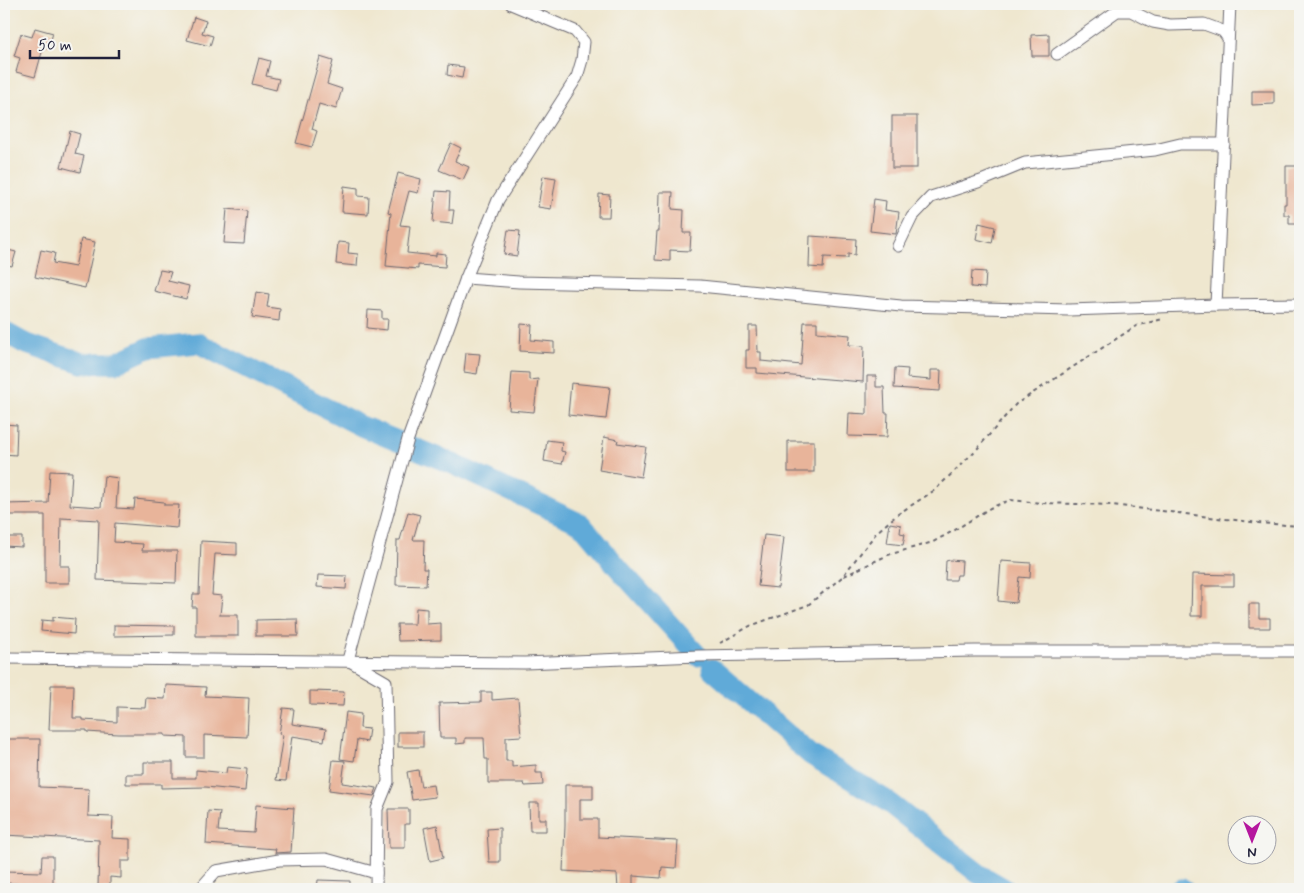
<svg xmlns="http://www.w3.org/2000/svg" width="1304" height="893" viewBox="0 0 1304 893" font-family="Mynerve,sans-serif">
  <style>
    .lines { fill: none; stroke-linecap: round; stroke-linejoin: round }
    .river { stroke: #60aad8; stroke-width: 21 }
    .building { fill: #e8b49a }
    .minor-casing { stroke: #6a676f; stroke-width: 13 }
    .path { stroke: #6a676f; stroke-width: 2; stroke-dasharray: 4 4; stroke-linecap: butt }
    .minor { stroke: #fff; stroke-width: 11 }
  </style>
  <rect width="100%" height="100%" fill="#f6f6f2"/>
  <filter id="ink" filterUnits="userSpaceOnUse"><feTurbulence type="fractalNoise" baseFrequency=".02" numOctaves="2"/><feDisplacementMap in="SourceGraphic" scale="10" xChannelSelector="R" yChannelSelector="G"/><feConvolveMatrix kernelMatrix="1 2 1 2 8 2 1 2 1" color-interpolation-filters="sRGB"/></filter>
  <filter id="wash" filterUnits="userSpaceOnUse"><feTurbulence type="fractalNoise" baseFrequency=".0096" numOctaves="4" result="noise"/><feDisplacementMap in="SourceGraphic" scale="20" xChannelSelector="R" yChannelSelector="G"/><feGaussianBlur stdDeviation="1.12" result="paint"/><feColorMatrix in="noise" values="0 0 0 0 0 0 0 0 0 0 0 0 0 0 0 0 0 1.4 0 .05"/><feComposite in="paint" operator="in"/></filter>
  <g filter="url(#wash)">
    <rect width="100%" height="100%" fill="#efe7cf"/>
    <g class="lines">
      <g class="river">
        <polyline points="4,332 24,343 82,363 116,363 148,348 198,343 361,426 453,464 581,524 621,571 698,656"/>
        <polyline points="712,669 811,755 884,799 979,874 1005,889"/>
        <polyline points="1181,889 1183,889"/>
      </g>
    </g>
    <g id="blocks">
      <g class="building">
        <polygon points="194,17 206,21 202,33 213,36 210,46 187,40"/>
        <polygon points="35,28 53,33 49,46 44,45 35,77 16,72 20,58 14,56 21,34 32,37"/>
        <polygon points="1049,34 1049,56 1032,56 1031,35"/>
        <polygon points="320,57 333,61 327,84 342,89 336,109 319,104 312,129 317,131 312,147 296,143"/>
        <polygon points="259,58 270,61 266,76 279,79 276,90 252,84"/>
        <polygon points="448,65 464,67 462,78 447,75"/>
        <polygon points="1252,91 1274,91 1274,104 1252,105"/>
        <rect x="892" y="116" width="25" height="52"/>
        <polygon points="70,131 80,134 75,154 84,156 80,172 61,167"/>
        <polygon points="451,143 461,148 455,161 469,167 463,180 439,170"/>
        <polygon points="1286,166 1300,166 1300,224 1289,224 1289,215 1284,215 1284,204 1286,204"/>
        <polygon points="398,173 421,179 418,193 409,191 400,225 410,226 407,253 436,256 436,253 446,254 445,267 418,265 418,269 386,266 391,213 388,212"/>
        <polygon points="543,176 556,178 551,209 538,207"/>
        <polygon points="344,186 358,188 358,196 369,197 368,214 342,212"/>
        <polygon points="436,191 450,192 449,210 454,210 452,224 433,222"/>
        <polygon points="660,192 673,192 672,209 684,210 683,233 691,233 690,251 670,250 670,261 655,260 657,231 659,231"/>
        <polygon points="599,194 610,195 609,217 598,217"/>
        <polygon points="874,199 886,201 885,210 899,212 896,234 870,231"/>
        <polygon points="227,209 247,211 244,244 224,243"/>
        <polygon points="979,223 995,227 992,243 976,239"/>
        <polygon points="508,230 520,231 517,256 504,254"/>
        <polygon points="810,236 856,239 855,255 848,254 848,258 824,257 823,268 809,267"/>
        <polygon points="81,239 95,242 85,288 35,277 41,250 55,253 53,263 75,267"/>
        <polygon points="338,242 349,243 348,253 358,254 357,266 336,264"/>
        <polygon points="4,249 16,252 12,266 4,264"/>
        <polygon points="160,270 171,272 168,281 189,286 186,299 154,291"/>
        <polygon points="972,271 986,272 985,288 971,287"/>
        <polygon points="256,292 269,294 267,307 280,309 279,321 252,317"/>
        <polygon points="368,310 382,311 382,319 388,319 387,330 367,328"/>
        <polygon points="804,322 817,322 817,332 850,335 849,345 864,346 863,382 757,373 757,368 746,368 746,350 749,350 749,326 757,326 758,352 761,352 761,361 801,365"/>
        <polygon points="521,324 532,325 531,340 554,342 554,353 520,351"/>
        <polygon points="466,353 480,354 477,374 464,372"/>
        <polygon points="895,368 908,369 907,378 931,380 931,370 941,370 940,391 894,388"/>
        <polygon points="512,372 529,373 529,380 538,379 534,412 509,410"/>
        <polygon points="867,376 876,376 876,387 884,387 885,413 888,413 887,437 848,436 849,413 867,414"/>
        <polygon points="571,383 610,387 606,419 568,415"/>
        <polygon points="4,424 17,425 16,455 4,454"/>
        <polygon points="604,437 618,440 617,443 646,447 641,477 599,470"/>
        <polygon points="547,440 562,442 561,451 565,452 562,464 544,461"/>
        <rect x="788" y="441" width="26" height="31"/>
        <polygon points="50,471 72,472 70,505 101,507 104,476 118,478 116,508 134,509 135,499 164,502 164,505 179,505 177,528 115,523 114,542 143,544 142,551 177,551 176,583 97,580 99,520 61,518 60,566 69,566 69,583 45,583 45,515 4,515 4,504 48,503"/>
        <polygon points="408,512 420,515 413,540 424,540 423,569 427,569 426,586 396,585 397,540 400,540"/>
        <polygon points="890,523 901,525 900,533 905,534 903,545 887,543"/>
        <polygon points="764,535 784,537 778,588 758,586"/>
        <polygon points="4,537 22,537 22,547 4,546"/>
        <polygon points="201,541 237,543 237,555 215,554 212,595 222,596 220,615 238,615 238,636 196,636 196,607 192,607 193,594 199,594"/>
        <polygon points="950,560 962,561 961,575 957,575 956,580 945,580 946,561"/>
        <polygon points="1001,561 1031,563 1030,578 1019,577 1016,603 998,601"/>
        <polygon points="1192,574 1234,575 1234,586 1202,586 1202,616 1191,616"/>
        <polygon points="318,575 347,576 346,589 317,587"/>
        <polygon points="1249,604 1259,604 1259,618 1270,618 1270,628 1249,628"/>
        <polygon points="416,608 427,609 427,624 441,623 441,640 398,641 397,624 415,624"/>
        <polygon points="53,617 75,619 74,634 41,631 42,620 53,621"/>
        <polygon points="297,619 298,636 256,636 256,620"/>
        <polygon points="114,625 174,626 174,635 114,636"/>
        <polygon points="51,685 74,685 73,718 83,718 83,720 117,722 117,707 145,708 146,698 165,699 166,685 206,687 205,696 249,698 247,737 204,735 204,757 186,757 186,737 165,736 165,734 118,734 87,732 87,730 49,730"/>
        <polygon points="310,691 344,692 343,706 310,705"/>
        <polygon points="481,692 492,692 492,700 518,698 521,736 506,737 506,761 512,761 512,767 536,765 536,773 542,773 543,785 525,786 524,783 488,783 488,759 485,759 484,738 465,738 465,743 456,744 456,738 440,738 439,703 481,702"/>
        <polygon points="283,708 294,709 292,724 326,729 324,741 292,736 286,781 276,780 283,735 279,734"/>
        <polygon points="346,712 361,714 360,728 369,729 367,742 357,740 354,761 340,759"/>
        <rect x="398" y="732" width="25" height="15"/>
        <polygon points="4,739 40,739 39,787 89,789 88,816 113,817 112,838 130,839 130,861 121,861 121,878 110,877 110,889 98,889 99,840 4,835"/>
        <polygon points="333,760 345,761 342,783 377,788 374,796 329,790"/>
        <polygon points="144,762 173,762 173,778 196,778 196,770 226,773 227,767 247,769 245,791 206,787 161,788 161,784 126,784 126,774 144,774"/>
        <polygon points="418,770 421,787 433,785 435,797 412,800 407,772"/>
        <polygon points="565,785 593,785 593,799 580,799 580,819 598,819 598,837 678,841 676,868 662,867 661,878 633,876 633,889 618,889 617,874 563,871 565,826"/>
        <polygon points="529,803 539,803 539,819 546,819 546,831 530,831"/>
        <polygon points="256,805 294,808 291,852 275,853 276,849 206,844 208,811 220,812 218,831 254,833"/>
        <polygon points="388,809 409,809 409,824 405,824 405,848 389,848"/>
        <polygon points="437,825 443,858 430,861 424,828"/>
        <polygon points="500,828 500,862 489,862 487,829"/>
        <polygon points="42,856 53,856 53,889 39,889 39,884 4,883 4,871 41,872"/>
        <polygon points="318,880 350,881 350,889 317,889"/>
      </g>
    </g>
  </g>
  <g filter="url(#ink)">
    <use href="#blocks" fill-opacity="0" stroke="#6a676f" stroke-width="1"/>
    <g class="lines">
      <g class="minor-casing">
        <g id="minor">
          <polyline points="1057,54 1117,11 1131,11 1153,22 1170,25 1204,24 1223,31 1228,38"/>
          <polyline points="898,246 912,217 931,197 981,181 1025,163 1155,150 1180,144 1224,144"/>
          <polyline points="466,278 519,282 700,286 901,306 1069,310 1216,305 1300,304"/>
          <polyline points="1216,305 1230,4"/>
          <polyline points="4,658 525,663 698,656 975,651 1300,651"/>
          <polyline points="200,889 216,871 279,860 326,859 376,873"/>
          <polyline points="376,889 377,809 388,782 386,682 348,660 408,439 466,278 498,200 577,77 582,60 584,42 575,31 511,4"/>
        </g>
      </g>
      <g class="path">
        <polyline points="844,576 888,555 933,542 955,530 990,508 1010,500 1041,503 1112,505 1259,523 1300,526"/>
        <polyline points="720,643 750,626 808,605 842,577 877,532 898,514 935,490 977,449 1016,404 1136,326 1163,319"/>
      </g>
      <use href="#minor" class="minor"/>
    </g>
  </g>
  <rect width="1304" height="893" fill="none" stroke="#f6f6f2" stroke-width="20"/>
  <g transform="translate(1252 840) rotate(180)"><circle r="24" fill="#f6f6f2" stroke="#a1a1a9"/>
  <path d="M0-4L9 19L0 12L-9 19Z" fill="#b5179e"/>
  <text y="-8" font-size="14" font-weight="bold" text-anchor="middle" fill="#22223b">N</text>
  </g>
  <path d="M30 50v8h89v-8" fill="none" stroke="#22223b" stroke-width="2.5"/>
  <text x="38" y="50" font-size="15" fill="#22223b" stroke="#f6f6f2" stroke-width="4" paint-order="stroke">50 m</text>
</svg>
